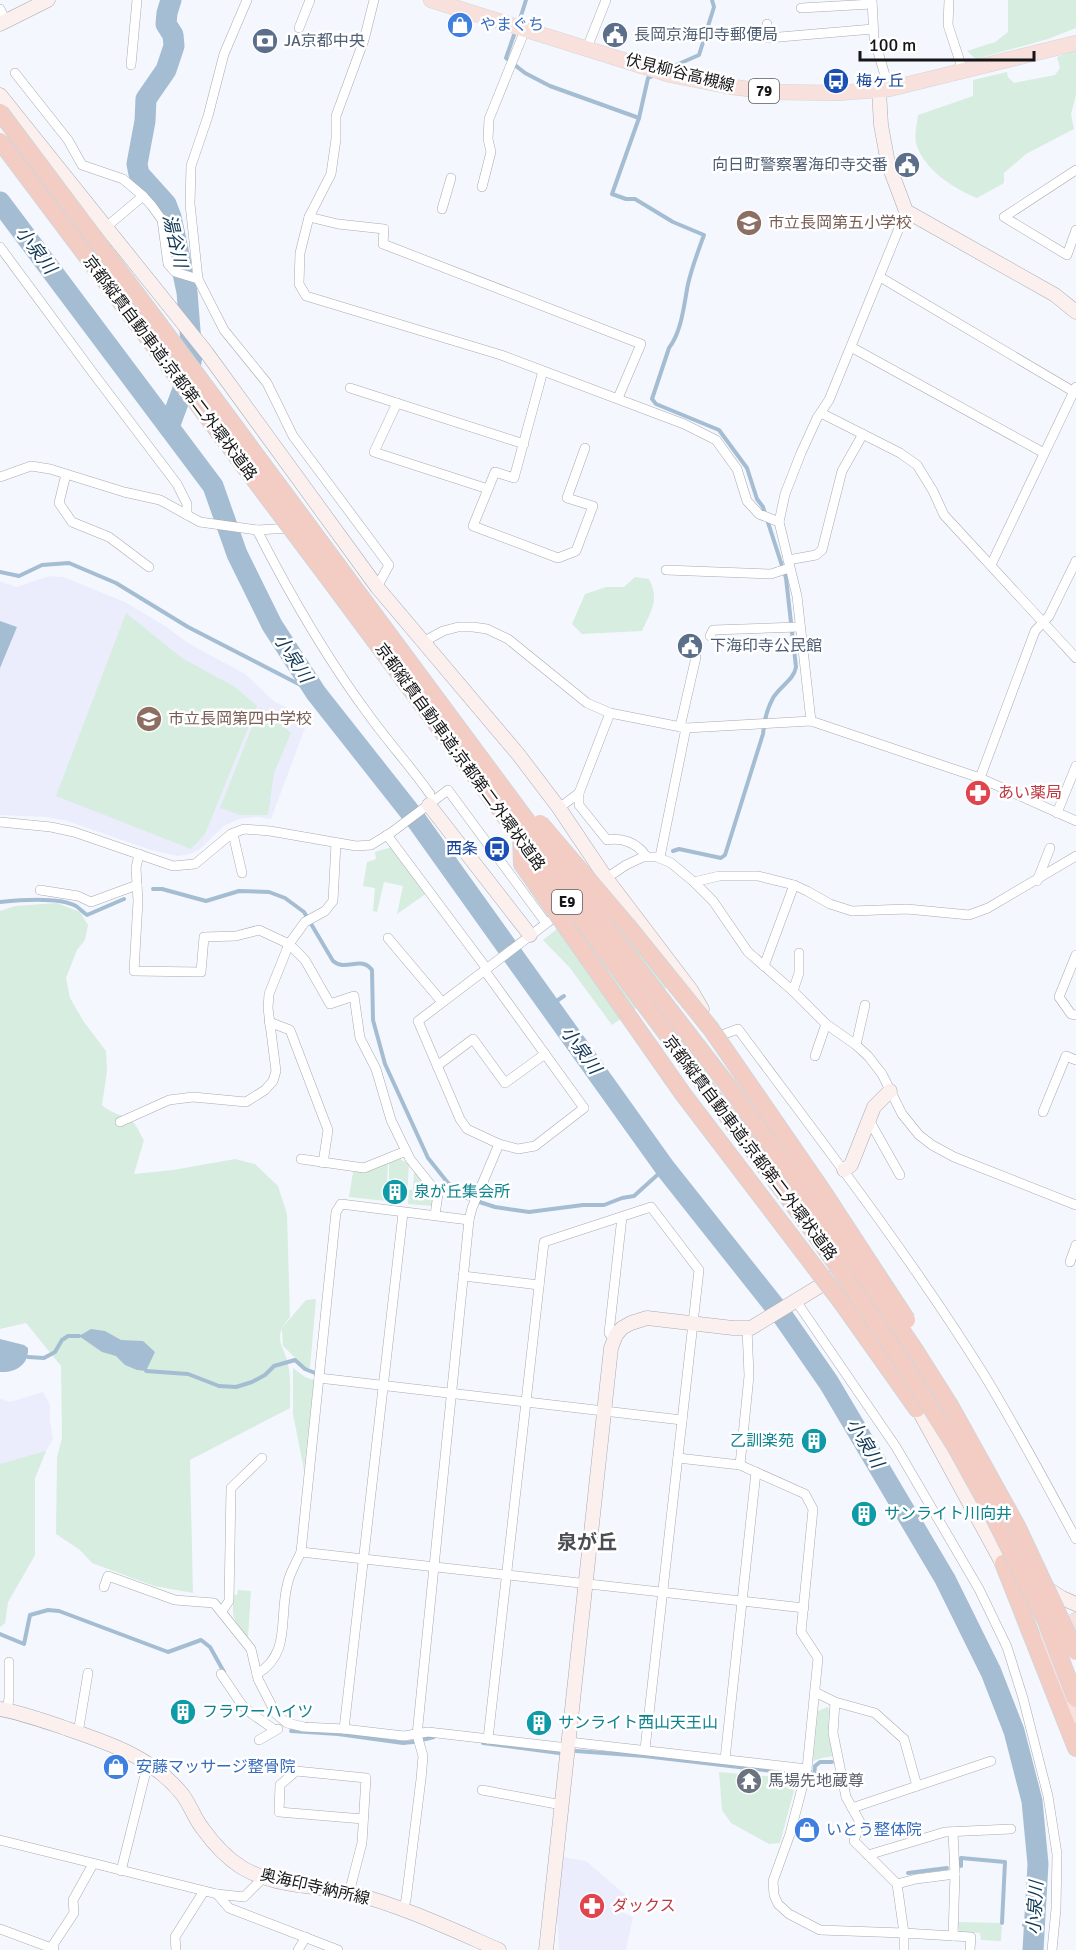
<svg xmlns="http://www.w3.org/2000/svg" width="1076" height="1950" viewBox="0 0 1076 1950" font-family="Signika,'Noto Sans JP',sans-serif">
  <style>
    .built { fill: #ebedfc }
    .green { fill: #d6ede0 }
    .water { fill: #a5bdd2 }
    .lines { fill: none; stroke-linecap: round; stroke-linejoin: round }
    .stream { stroke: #a5bdd2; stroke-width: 4 }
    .river { stroke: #a5bdd2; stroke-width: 21 }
    .street-casing { stroke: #a9aab1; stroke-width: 10 }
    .secondary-casing { stroke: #a9aab1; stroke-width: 15 }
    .primary-casing { stroke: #d5d5d6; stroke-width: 16 }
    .highway-casing { stroke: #d5d5d6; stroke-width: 18 }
    .street { stroke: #fff; stroke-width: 9 }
    .secondary { stroke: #fbf0ed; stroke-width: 14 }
    .primary { stroke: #f8e0dc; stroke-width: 15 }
    .highway { stroke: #f3ccc4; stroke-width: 16 }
    .highway-bridge-casing { stroke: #d5d5d6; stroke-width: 18; stroke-linecap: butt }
    .highway-bridge { stroke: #f3ccc4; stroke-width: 16 }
    .labels { text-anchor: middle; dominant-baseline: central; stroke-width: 5; stroke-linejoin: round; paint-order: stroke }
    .shield { fill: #fff; stroke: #5c5c5e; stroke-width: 1.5 }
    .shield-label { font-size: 15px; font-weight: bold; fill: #161619 }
    .shop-label { font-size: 16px; fill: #366cbe; stroke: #fff; text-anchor: start }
    .service-label { font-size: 16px; fill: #4e5e75; stroke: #fff; text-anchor: start }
    .street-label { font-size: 16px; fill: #161619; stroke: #fff }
    .transit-label { font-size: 16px; fill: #164399; stroke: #fff; text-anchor: start }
    .education-label { font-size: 16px; fill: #785e54; stroke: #fff; text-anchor: start }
    .health-label { font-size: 16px; fill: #be3a42; stroke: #fff; text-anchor: start }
    .culture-label { font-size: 16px; fill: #0d838f; stroke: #fff; text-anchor: start }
    .worship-label { font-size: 16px; fill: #5b616d; stroke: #fff; text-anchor: start }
    .water-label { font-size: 18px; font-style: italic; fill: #0f3756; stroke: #fff }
    .quarter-label { font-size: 20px; font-weight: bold; fill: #4c4d53; stroke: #fff }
  </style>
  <rect width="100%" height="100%" fill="#f5f7fe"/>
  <g class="built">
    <polygon points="49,576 63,577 125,602 165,626 188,643 245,674 275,702 292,710 305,728 271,819 257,817 239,819 224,826 200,849 190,854 178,856 151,850 67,821 46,817 0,815 0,581 16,587"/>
    <polygon points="43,1392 50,1405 50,1420 53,1439 46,1451 35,1478 35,1555 8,1602 5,1623 0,1627 0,1398 10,1402"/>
    <polygon points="562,1857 586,1861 630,1899 622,1912 633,1917 626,1950 559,1950 557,1915"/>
  </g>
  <g class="green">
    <polygon points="1008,0 1076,0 1076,28 1048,39 976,59 967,51 995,42 1008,32"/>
    <path d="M1076,50v45l-5,19 3,15 -48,25 -22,19v10l-27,15c-23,-9 -54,-29 -61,-55 -2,-9 1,-19 2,-28l55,-19v-16l34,-8 1,5 6,6 41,-8 5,-7 -3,-11z"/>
    <path d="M635,577l14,2c11,21 2,32 -7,52l-60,3 -10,-10 13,-30 21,-7h18z"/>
    <polygon points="126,613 182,658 235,687 257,706 205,834 191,849 56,796"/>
    <polygon points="260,707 291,733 274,773 268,815 240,815 220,808"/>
    <polygon points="392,847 427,893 397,914 403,886 384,882 377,912 373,911 375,888 363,886 367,862 376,859 375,852"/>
    <polygon points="597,897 673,983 612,1025 570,968 543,940"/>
    <path d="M57,903l23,9 8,13 -3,15 -8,10 -11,28 4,20 14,24 22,29 1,20 -5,34c9,9 21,9 31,17 4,4 7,12 11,18l-10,34 39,-4 62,-11 20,5 23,22 9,28 3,103c-21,24 -3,30 -1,53 2,12 1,26 1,38l-100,52 3,133 -39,-7 -62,-23 -12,-13 -24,-16 1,-77 5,-19 -1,-72 -35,-43 -26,6v-418l15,-5z"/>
    <polygon points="400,1159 409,1164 407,1198 403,1198 404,1183 395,1178 389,1182 389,1163"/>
    <polygon points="388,1163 386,1201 349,1197 353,1172 364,1172"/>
    <polygon points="414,1171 432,1193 434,1196 432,1206 408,1204 409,1190 413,1190"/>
    <polygon points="316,1299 310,1368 306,1368 283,1346 282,1328 306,1300"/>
    <polygon points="293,1368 305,1377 314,1380 304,1470 293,1414"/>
    <polygon points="46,1451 35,1478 35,1555 8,1602 5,1623 0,1627 0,1464"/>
    <path d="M238,1590l13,1 -3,47c-14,-16 -17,-21 -14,-43h3z"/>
    <polygon points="828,1707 829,1711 828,1733 833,1756 822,1758 813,1761 818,1711"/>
    <polygon points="719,1772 797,1779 780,1843 769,1844 731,1823 722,1810"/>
    <polygon points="958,1922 1000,1923 1000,1925 1002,1926 1001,1941 981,1940 980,1933 959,1932"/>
  </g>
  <g class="water">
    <polygon points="0,621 17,627 0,668"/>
    <polygon points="91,1329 105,1331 121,1340 143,1341 155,1352 146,1371 137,1370 125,1365 116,1356 102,1352 79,1336"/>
    <path d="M0,1339l24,6 4,3c1,17 -13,25 -28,24z"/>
  </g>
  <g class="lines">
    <g class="stream">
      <polyline points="520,19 526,0"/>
      <polyline points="514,35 506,58 525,73 550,86 639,118"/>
      <polyline points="667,69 699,55 714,7 712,0"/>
      <path d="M655,75l-7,3 -9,40 -27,76 14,5h9l38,23 31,13c-6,16 -12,32 -16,49 -4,20 -6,47 -19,64l-17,51 4,5 63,26 28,38 10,31 6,8 23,71 10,89c-2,13 -16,19 -23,31 -6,11 -9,23 -10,36l-38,121 -4,3 -42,-9 -6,2"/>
      <polyline points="0,572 19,576 42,565 69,563 116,583 188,627 316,693"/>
      <path d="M153,889h9l44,12 33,-10 30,1 16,6 19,14 29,49c13,11 28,-6 39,9l1,50 12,44 43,94 20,25 16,14 31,10 34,5 54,-7h21l18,-7 12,-2 31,-28"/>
      <path d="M0,902c19,-2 59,-5 76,4 4,3 7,6 11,9l37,-16"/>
      <polyline points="549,1006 564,996"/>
      <polyline points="28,1357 44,1358 55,1352 62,1340 68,1336 79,1336"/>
      <polyline points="146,1371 188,1374 219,1386 236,1387 252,1382 265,1375 274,1366 295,1360 305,1369 315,1373"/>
      <polyline points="0,1634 24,1644 30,1615 48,1610 59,1611 168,1652 201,1640 210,1647 224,1672"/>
      <polyline points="291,1731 338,1734 403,1743 413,1742 434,1737"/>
      <polyline points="483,1743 559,1753"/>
      <polyline points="576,1751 644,1756 798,1774"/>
      <polyline points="814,1776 815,1766 820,1762 832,1762"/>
      <polyline points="961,1866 961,1858 1005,1862 1002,1923"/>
      <polyline points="908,1873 947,1868"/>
      <polyline points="1024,1925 1035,1928"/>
    </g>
    <g class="river">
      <polyline points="0,202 213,486 237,554 272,625 316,693 417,821 665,1168 784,1318 829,1383 945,1579 991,1672 1014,1731 1032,1801 1038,1864 1033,1950"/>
      <polyline points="169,427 189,373 192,356 187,292 171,217 166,204 139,174 137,164 145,121 146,99 166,70 174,46 173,35 166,24 167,13 171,0"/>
    </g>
    <g class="street-casing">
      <g id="street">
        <polyline points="247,0 224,54 208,116 191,166 190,204 198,279 224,330 267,383 293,436 389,565 377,587"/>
        <polyline points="374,0 364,40 336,116 336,139 331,174 309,217 300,253 299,284 306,296 501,355 684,424 716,440 737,469 747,501 759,514 779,522"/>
        <polyline points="872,0 874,38 889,89"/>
        <polyline points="949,0 948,25 963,71"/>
        <polyline points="801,8 872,4"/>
        <polyline points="0,9 6,21"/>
        <polyline points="767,24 768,38 873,29"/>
        <polyline points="299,28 310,0"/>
        <polyline points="587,48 606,0"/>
        <polyline points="131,65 137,0"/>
        <polyline points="15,73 68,140 82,165 123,179 143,196"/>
        <polyline points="1076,170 1004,217 1067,255 1076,230"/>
        <polyline points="482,187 491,152 488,139 489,119 525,30"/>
        <polyline points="442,209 451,178"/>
        <polyline points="309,217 338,224 384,229 383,244 641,344 618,398"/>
        <polyline points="105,228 143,196 152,206 162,220 168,264 175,272 198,279"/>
        <polyline points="0,247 93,373 177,484 187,504 187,515"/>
        <polyline points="880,277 1074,392"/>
        <polyline points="851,347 1044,453"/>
        <polyline points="543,371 514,478 495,472 473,526 558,558 576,551 593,506 567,498 585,448"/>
        <polyline points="350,388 524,444"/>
        <polyline points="397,403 374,452 488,489"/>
        <polyline points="821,413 900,453 917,465 933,491 944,515 1076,658"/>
        <polyline points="66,474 59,503 72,522 109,537 149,567"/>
        <polyline points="0,477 31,466 50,469 124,492 160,500 200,522 257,530 291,528"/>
        <path d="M257,530c33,65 70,129 114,188 19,26 40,49 59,76"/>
        <polyline points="788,560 816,555 822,550 842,471 863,434"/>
        <polyline points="991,565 1076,387"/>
        <polyline points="666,570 771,574 789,568"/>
        <polyline points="710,636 713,630 799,627"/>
        <polyline points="423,642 443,631 458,627 473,627 487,629 508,639 587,703 610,713 686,728 811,721 980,778 1076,821"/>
        <polyline points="811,721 797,596 779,522 785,494 801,453 817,418 829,400 906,211"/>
        <polyline points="680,727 696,657"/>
        <polyline points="980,778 1035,631 1049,616 1076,561"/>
        <path d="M579,793v12l28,35c15,-3 30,3 39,16"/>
        <polyline points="559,808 579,793 610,713"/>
        <polyline points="1057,813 1076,766"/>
        <polyline points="0,822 51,827 74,832 173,866 195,864 231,834 244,829 270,831 356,846 371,845 392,832 448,790 546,923"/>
        <polyline points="233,834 242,873"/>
        <polyline points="387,835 487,969"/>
        <polyline points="139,854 136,868 138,901 134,971 201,972 204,937 236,936 259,930 289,944 305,960 330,1004 354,996 360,1038 376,1069 391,1120 410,1159 438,1194 435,1215"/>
        <polyline points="660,857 686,728"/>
        <polyline points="602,881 626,865 643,857 657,857 671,863 694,882 713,901 748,952 793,991 826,1024 856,1045 868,1056 882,1074 902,1114 919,1135 932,1145 954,1157 1076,1205"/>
        <polyline points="1037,881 1050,848"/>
        <polyline points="694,882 719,876 758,876 794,885 807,891 830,904 852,911 907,909 969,915 988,908 1076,856"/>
        <polyline points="40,890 78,896 91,902 137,885"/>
        <polyline points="388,938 442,1002"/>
        <polyline points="1076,955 1059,997 1071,1014 1076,1015"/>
        <polyline points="764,966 794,885"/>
        <polyline points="485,971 584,1108 535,1146 518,1149 499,1144"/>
        <polyline points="793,991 799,973 799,953"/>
        <polyline points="269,1022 290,1030 328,1130 323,1163"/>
        <path d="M719,1036l19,-7c84,113 170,224 245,344 33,54 63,110 93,166"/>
        <polyline points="856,1045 865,1005"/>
        <polyline points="815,1056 826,1024"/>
        <polyline points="437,1066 473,1039 505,1083 545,1054"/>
        <polyline points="1043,1112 1066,1056 1076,1060"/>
        <polyline points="869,1120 900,1175"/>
        <polyline points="120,1122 169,1100 193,1097 246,1102 265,1090 273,1081 276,1071 268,1008 269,994 289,944 305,922 325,911 333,901 336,843"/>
        <polyline points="301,1159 364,1168 406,1151"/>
        <polyline points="1070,1262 1076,1245"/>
        <polyline points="463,1276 539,1285"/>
        <polyline points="796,1301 896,1447 979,1589 1007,1647 1023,1698 1048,1796 1057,1854 1056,1909 1052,1950"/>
        <polyline points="614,1340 609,1333 622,1217"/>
        <polyline points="319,1378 682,1420"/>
        <polyline points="678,1458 740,1465 805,1494 813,1509 801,1632 818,1658 807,1769 790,1834 773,1881 774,1895 778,1904 789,1914 820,1930 904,1933 897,1884 854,1841 860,1822 846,1797 833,1733 835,1702"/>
        <polyline points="740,1465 749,1376 747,1328"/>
        <polyline points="301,1552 804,1608"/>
        <polyline points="104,1587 108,1576 175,1600 214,1603 251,1649 258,1679 276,1714 287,1723 304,1727 344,1729 404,1736 428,1732 568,1748"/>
        <polyline points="222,1611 229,1601 231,1488 262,1458"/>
        <polyline points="221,1674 242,1705 252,1714 275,1730"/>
        <path d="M257,1674c34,-20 22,-55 30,-88 2,-12 9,-23 14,-34l35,-340 5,-8 128,16"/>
        <polyline points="815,1692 835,1702 875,1713 904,1739 917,1786"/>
        <polyline points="7,1711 9,1698 9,1662"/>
        <polyline points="344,1729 403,1213"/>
        <polyline points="78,1733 88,1673"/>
        <polyline points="488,1739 544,1242 651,1207 699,1270 645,1749"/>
        <polyline points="259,1740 278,1729"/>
        <polyline points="569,1742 807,1769"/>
        <polyline points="725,1759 756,1472"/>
        <polyline points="482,1790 562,1805"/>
        <polyline points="852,1808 991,1761"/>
        <polyline points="953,1832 955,1874"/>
        <polyline points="0,1840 217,1894 244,1897 264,1877"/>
        <polyline points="868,1855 945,1832 1011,1829"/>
        <polyline points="121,1871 145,1775 151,1764"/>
        <polyline points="897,1884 916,1879 955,1874 953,1936"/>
        <polyline points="349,1893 362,1843 366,1778 296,1771 280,1785 279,1812 363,1819"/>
        <polyline points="217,1894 229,1908 338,1950"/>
        <polyline points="402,1911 406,1900 421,1779 423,1756 417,1735 469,1220 472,1208 499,1144 467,1129 460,1119 418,1021 560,913"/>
        <polyline points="0,1929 54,1949"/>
        <polyline points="51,1948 74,1913 73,1900 93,1864"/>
        <polyline points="176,1950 175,1937 204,1891"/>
        <polyline points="298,1950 306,1937"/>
        <polyline points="904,1950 904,1933 971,1937 970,1950"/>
      </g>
    </g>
    <g class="secondary-casing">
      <g id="secondary">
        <polyline points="0,24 48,0"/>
        <polyline points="879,91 881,125 888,163 906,211 1055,295 1076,312"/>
        <polyline points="0,95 206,352 377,587 518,754 559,808 606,878 691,990 702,1009"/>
        <polyline points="429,805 530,935"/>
        <polyline points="844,1170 851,1165 874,1107 890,1091"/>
        <polyline points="913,1400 1006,1570"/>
        <polyline points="1048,1589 1062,1598 1076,1604"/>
        <path d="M0,1709c22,4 44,12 65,19 44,15 87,29 117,66 8,10 12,24 21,35 10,14 24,29 38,38 32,20 74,18 110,26 49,12 102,37 148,57"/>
        <polyline points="546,1950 611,1348 616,1335 622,1328 631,1323 647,1318 733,1328 751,1328 833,1278"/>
      </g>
    </g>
    <g class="primary-casing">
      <g id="primary">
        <polyline points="431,0 671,75 732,87 774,92 837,93 889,89 1076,43"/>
        <polyline points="1055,1633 1076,1620"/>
        <polyline points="1043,1641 1076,1716"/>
      </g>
    </g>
    <g class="highway-casing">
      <g id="highway">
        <polyline points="842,1303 917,1409"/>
        <polyline points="1003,1563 1076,1748"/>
      </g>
    </g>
    <use href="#street" class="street"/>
    <use href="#secondary" class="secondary"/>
    <use href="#primary" class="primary"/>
    <use href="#highway" class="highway"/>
    <g class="highway-bridge-casing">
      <g id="highway-bridge">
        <polyline points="0,112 159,324 593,910 729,1087 868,1281 915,1350 951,1407 1017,1526 1076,1652"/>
        <polyline points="0,141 329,579 823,1245 899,1357 955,1446 987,1504 1046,1621 1076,1699"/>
        <polyline points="540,823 627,925 711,1029 820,1187 907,1320"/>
        <polyline points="521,838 522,864 683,1094 842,1303"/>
      </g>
    </g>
    <use href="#highway-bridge" class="highway-bridge"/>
  </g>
  <defs>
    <g id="shop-disc" transform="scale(1.35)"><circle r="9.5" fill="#3f7fe0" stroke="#fff"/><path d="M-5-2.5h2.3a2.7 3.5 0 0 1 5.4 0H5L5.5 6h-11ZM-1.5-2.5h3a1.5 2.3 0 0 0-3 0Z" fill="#fff"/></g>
    <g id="civic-disc" transform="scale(1.35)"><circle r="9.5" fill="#5c6f8a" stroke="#fff"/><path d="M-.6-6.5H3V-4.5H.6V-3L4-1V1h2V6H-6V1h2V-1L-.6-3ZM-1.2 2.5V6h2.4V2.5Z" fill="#fff"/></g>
    <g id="bank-disc" transform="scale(1.35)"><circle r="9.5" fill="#5c6f8a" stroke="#fff"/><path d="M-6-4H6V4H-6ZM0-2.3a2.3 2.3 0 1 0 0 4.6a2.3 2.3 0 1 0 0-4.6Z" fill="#fff"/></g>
    <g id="bus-disc" transform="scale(1.35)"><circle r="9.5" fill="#1a4fb4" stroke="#fff"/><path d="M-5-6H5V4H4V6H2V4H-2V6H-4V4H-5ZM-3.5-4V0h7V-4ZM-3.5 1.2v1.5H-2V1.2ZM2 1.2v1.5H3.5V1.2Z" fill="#fff"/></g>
    <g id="school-disc" transform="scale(1.35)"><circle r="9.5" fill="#8d6e63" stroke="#fff"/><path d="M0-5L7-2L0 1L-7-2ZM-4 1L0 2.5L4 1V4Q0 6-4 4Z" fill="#fff"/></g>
    <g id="pharmacy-disc" transform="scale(1.35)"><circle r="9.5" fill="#e0444e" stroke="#fff"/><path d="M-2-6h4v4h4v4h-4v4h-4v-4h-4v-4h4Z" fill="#fff"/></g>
    <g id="building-disc" transform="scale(1.35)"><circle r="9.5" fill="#0f9aa8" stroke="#fff"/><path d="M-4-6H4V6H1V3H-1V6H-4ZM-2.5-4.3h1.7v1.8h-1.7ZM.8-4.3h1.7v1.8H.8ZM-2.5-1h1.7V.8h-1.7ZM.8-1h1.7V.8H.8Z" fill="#fff"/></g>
    <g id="temple-disc" transform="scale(1.35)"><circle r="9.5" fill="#6b7280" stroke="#fff"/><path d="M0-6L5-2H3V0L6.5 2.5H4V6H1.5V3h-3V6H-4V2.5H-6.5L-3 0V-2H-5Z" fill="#fff"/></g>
  </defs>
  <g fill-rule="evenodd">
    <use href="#shop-disc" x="460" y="25"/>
    <use href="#civic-disc" x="615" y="35"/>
    <use href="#bank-disc" x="265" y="41"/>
    <use href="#bus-disc" x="836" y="81"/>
    <use href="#civic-disc" x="907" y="165"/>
    <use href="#school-disc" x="749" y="223"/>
    <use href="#civic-disc" x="690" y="646"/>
    <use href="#school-disc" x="149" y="719"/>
    <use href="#pharmacy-disc" x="978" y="793"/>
    <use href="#bus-disc" x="497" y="849"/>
    <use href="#building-disc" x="395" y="1192"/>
    <use href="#building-disc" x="814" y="1441"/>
    <use href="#building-disc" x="864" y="1514"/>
    <use href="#building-disc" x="183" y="1712"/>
    <use href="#building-disc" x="539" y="1723"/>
    <use href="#shop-disc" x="116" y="1767"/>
    <use href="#temple-disc" x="749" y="1781"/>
    <use href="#shop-disc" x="807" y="1830"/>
    <use href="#pharmacy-disc" x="592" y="1906"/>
  </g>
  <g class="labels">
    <g class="shield">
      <rect x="749" y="79" width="30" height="24" rx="4.5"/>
      <rect x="552" y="890" width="30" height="24" rx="4.5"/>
    </g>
    <g class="shield-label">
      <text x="764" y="91">79</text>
      <text x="567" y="902">E9</text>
    </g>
    <g class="shop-label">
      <text x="480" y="25">やまぐち</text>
      <text x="136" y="1767">安藤マッサージ整骨院</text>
      <text x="826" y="1830">いとう整体院</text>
    </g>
    <g class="service-label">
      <text x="634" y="35">長岡京海印寺郵便局</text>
      <text x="284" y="41">JA京都中央</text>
      <text x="888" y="165" text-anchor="end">向日町警察署海印寺交番</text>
      <text x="710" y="646">下海印寺公民館</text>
    </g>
    <g class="street-label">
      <text transform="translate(680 73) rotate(14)">伏見柳谷高槻線</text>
      <text transform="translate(170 368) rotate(53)">京都縦貫自動車道;京都第二外環状道路</text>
      <text transform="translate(460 757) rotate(54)">京都縦貫自動車道;京都第二外環状道路</text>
      <text transform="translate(750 1148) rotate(53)">京都縦貫自動車道;京都第二外環状道路</text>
      <text transform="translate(315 1887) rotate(13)">奥海印寺納所線</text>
    </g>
    <g class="transit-label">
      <text x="856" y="81">梅ヶ丘</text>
      <text x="478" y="849" text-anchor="end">西条</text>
    </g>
    <g class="education-label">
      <text x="768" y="223">市立長岡第五小学校</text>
      <text x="168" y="719">市立長岡第四中学校</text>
    </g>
    <g class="health-label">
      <text x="998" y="793">あい薬局</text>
      <text x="612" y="1906">ダックス</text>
    </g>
    <g class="culture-label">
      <text x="414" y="1192">泉が丘集会所</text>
      <text x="794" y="1441" text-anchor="end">乙訓楽苑</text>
      <text x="884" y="1514">サンライト川向井</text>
      <text x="202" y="1712">フラワーハイツ</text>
      <text x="558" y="1723">サンライト西山天王山</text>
    </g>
    <g class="worship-label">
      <text x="768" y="1781">馬場先地蔵尊</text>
    </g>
    <g class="water-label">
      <text transform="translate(175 241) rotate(77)">湯谷川</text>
      <text transform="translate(36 250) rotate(53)">小泉川</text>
      <text transform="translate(293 658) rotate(57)">小泉川</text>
      <text transform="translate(581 1050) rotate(54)">小泉川</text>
      <text transform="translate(865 1443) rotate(59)">小泉川</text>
      <text transform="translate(1035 1908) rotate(-87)">小泉川</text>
    </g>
    <g class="quarter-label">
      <text x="587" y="1542">泉が丘</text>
    </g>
  </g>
  <path d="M860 51v9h174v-9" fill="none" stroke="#161619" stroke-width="3"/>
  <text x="869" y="51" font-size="18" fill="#161619" stroke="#ffffff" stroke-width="4.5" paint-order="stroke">100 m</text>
</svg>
